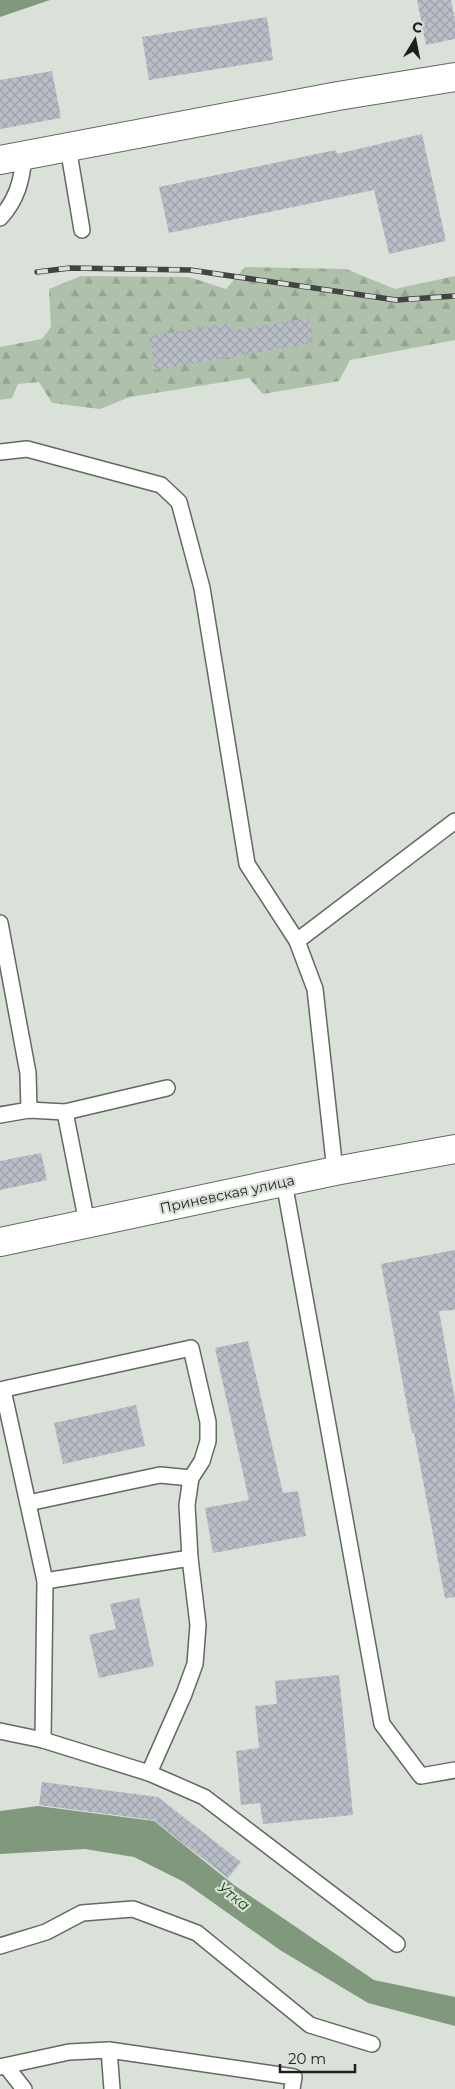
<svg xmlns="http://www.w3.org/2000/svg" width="455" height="2089" viewBox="0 0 455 2089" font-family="Montserrat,sans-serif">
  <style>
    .forest { fill: url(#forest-firs) }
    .water { fill: #80987c }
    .building { fill: url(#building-cross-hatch) }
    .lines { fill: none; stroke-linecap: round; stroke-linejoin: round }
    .service-casing { stroke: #626961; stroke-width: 18 }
    .minor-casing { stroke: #626961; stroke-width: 30 }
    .service { stroke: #fff; stroke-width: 15 }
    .minor { stroke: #fff; stroke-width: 28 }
    .rail-casing { stroke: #414540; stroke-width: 5.5 }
    .rail { stroke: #d9e1d8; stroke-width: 4; stroke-dasharray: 11; stroke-linecap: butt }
    .labels { text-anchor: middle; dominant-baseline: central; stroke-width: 4.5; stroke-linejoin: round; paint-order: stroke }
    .street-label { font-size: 14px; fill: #1c1f1b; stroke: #d9e1d8 }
    .water-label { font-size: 15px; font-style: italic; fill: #1e4117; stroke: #d9e1d8 }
  </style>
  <defs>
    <pattern id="forest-firs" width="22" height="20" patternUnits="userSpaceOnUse" patternTransform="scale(1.25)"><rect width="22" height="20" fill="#afc0ab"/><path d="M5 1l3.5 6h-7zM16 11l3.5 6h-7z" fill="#96a593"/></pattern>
    <pattern id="building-cross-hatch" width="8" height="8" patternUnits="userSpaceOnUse" patternTransform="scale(1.25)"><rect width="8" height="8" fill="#b8bdc7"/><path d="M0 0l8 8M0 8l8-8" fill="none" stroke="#9ea2aa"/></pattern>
  </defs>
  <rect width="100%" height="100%" fill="#d9e1d8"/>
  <polygon class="forest" points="245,267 346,269 395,289 455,276 455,340 350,360 339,381 263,394 249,378 130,397 100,409 52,403 39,382 18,384 12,398 0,400 0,347 42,339 51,327 49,289 81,276 189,277 226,289"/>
  <g class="water">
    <polygon points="0,0 50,0 0,17"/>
    <polygon points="38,1806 154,1821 234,1885 374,1980 455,1997 455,2026 368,2003 280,1950 184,1882 134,1857 85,1849 0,1854 0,1811"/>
  </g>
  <g class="building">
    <polygon points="417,0 451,0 455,20 455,39 426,45"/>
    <polygon points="267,17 273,60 149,80 142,37"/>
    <polygon points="52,71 61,118 0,129 0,80"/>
    <polygon points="422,134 446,241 389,254 374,190 169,233 159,187 336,150 337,154"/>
    <polygon points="309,318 313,343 155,370 149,336 229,323 231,331"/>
    <polygon points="41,1153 47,1180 0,1190 0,1161"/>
    <polygon points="455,1250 455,1310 439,1311 455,1400 455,1597 445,1598 414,1433 412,1433 381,1264"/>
    <polygon points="248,1341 283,1493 298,1491 306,1536 213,1553 205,1508 249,1500 215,1348"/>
    <polygon points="136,1405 145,1446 63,1464 54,1423"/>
    <polygon points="139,1598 154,1666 99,1678 89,1635 116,1629 110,1604"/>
    <polygon points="339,1675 353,1815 263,1824 260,1803 241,1805 236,1751 259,1748 255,1706 277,1704 275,1681"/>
    <polygon points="42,1782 158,1797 241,1862 228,1878 153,1820 39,1805"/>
  </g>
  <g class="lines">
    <g class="service-casing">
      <g id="service">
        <polyline points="68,147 82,230"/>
        <path d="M0,218c17,-18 22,-38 24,-62"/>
        <polyline points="0,452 27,449 161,485 179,502 202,588 247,864 297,941 315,989 335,1171"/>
        <polyline points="0,923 28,1073 29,1110"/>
        <polyline points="297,941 455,821"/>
        <polyline points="65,1112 87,1223"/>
        <polyline points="0,1115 29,1110 65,1112 167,1088"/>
        <polyline points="284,1182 382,1724 421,1776 455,1770"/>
        <polyline points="0,1390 191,1348 208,1422 208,1441 202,1461 191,1478 187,1505 190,1558 198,1625 195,1664 184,1694 149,1773"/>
        <polyline points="3,1390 45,1581 43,1740"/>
        <polyline points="28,1503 160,1475 191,1478"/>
        <polyline points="45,1581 190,1558"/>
        <polyline points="0,1731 43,1740 149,1773 204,1797 397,1944"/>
        <polyline points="0,1946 46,1932 82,1913 133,1909 197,1933 310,2025 372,2044"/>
        <polyline points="109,2050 112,2089"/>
        <polyline points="6,2066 24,2089"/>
        <polyline points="0,2067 69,2052 109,2050 294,2077 292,2089"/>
      </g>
    </g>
    <g class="minor-casing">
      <g id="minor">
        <polyline points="0,160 338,96 455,77"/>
        <polyline points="0,1242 335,1171 455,1149"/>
      </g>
    </g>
    <use href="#service" class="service"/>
    <use href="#minor" class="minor"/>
    <g class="rail-casing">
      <polyline id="rail" points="37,272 70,268 190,270 396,300 455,296"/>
    </g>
    <use href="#rail" class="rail"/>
  </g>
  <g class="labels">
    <g class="street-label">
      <text transform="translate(227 1194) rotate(-12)">Приневская улица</text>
    </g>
    <g class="water-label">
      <text transform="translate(234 1896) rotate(38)">Утка</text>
    </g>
  </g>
  <g transform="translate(415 40) rotate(10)" stroke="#d9e1d8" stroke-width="4" paint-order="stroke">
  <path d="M0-4L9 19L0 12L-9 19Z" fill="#1c1f1b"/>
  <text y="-8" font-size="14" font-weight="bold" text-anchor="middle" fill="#1c1f1b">С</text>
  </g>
  <path d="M280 2064v8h75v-8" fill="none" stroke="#1c1f1b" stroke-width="2.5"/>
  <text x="288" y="2064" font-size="15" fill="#1c1f1b" stroke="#d9e1d8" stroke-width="4" paint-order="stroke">20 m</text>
</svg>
